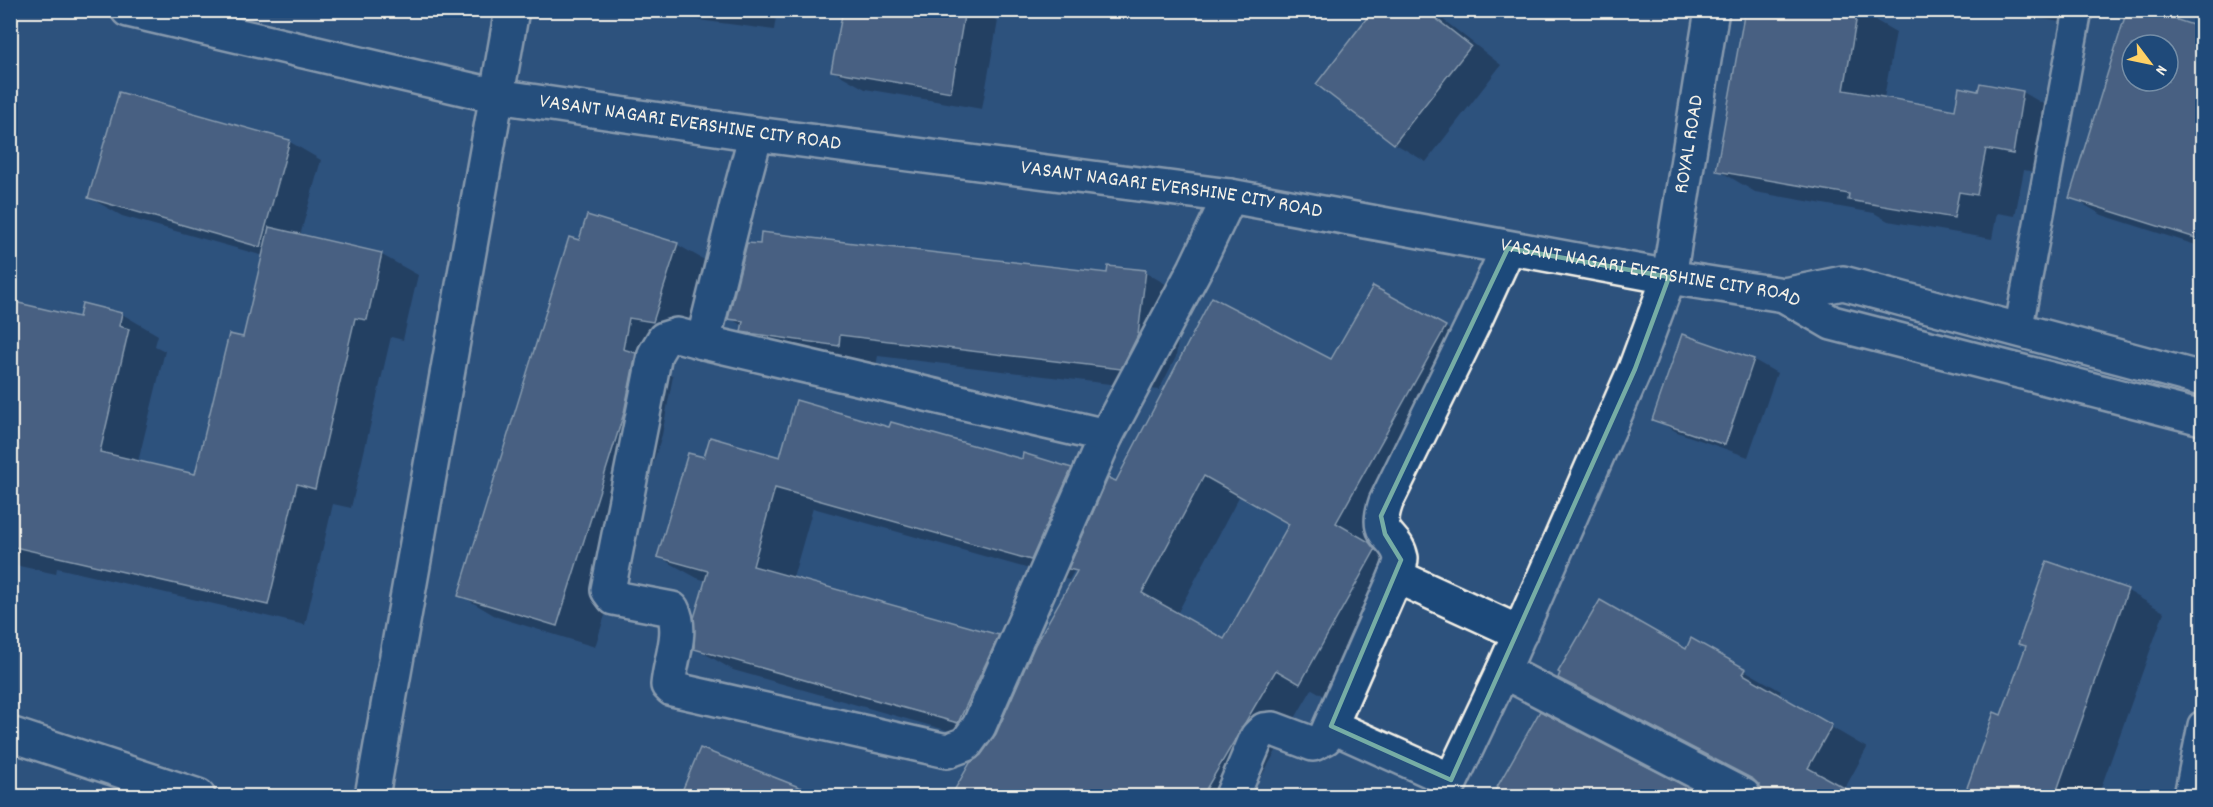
<svg xmlns="http://www.w3.org/2000/svg" width="2213" height="807" viewBox="0 0 2213 807" font-family="Dekko,sans-serif">
  <style>
    .shadow { fill: #0007; fill-rule: evenodd }
    .building { fill: #677287; stroke: #f4f1e8; stroke-width: 1.5; fill-rule: evenodd }
    .lines { fill: none; stroke-linecap: round; stroke-linejoin: round }
    .service-casing { stroke: #f4f1e8; stroke-width: 32 }
    .minor-casing { stroke: #f4f1e8; stroke-width: 38 }
    .tertiary-casing { stroke: #f4f1e8; stroke-width: 38 }
    .service { stroke: #1f4a7a; stroke-width: 27 }
    .minor { stroke: #1f4a7a; stroke-width: 33 }
    .tertiary { stroke: #1f4a7a; stroke-width: 33 }
    .marked { fill: none; stroke: #76ada5; stroke-width: 4.5; stroke-linejoin: round }
    .labels { text-anchor: middle; dominant-baseline: central; stroke-width: 5; stroke-linejoin: round; paint-order: stroke }
    .street-label { font-size: 21px; fill: #f4f1e8; stroke: #1f4a7a }
  </style>
  <rect width="100%" height="100%" fill="#2d527d"/>
  <filter id="ink" filterUnits="userSpaceOnUse"><feTurbulence type="fractalNoise" baseFrequency=".0167" numOctaves="2"/><feDisplacementMap in="SourceGraphic" scale="12" xChannelSelector="R" yChannelSelector="G"/><feConvolveMatrix kernelMatrix="1 2 1 2 8 2 1 2 1" color-interpolation-filters="sRGB"/></filter>
  <g filter="url(#ink)">
    <g class="shadow">
      <polygon points="664,10 777,10 774,30 675,17"/>
      <polygon points="844,10 979,10 998,21 982,109 865,89 833,71"/>
      <polygon points="1375,10 1431,10 1501,65 1426,162 1394,143"/>
      <polygon points="1857,10 1896,32 1884,98 1956,111 1980,93 1981,85 2023,92 2061,114 2050,175 2024,170 2015,216 1997,213 1992,239 1888,221 1874,213 1755,192 1718,170"/>
      <polygon points="1996,10 2079,10 2076,25"/>
      <path d="M2142,10l60,19v218l-100,-32 -31,-18zM2132,45h36v36h-36z"/>
      <polygon points="290,142 321,160 300,236 382,255 418,275 403,340 391,337 351,508 333,504 305,625 57,568 56,574 10,564 10,314 80,319 122,314 158,335 155,346 165,351 138,462 196,476 244,339 264,256 122,216 90,198"/>
      <polygon points="588,217 678,245 715,266 691,342 667,339 661,369 673,376 662,435 595,647 497,617 460,595"/>
      <polygon points="1145,272 1183,294 1176,357 1159,390 878,356 876,366 781,353 743,331 743,326 730,318"/>
      <path d="M1445,327l35,21 -109,197 34,19 -68,139 -25,-14 -62,107h-297l18,-32 11,-8 10,-13 -259,-73 -38,-22 12,-67 -10,-3 -38,-21 46,-98 76,-1 109,-29 133,32 48,8 34,20 227,-128zM1240,495l51,29 -66,117 -48,-27zM813,508l256,72 5,-9 4,2 -46,83 -34,-20 -205,-58z"/>
      <polygon points="1683,336 1754,360 1777,373 1748,457 1677,432 1654,419"/>
      <polygon points="2048,563 2128,591 2164,612 2098,796 1966,796 1995,714 2002,716 2027,647 2020,643"/>
      <polygon points="1692,640 1781,691 1778,696 1867,748 1844,790 1856,796 1764,796 1759,783 1560,678 1686,651"/>
      <polygon points="1540,713 1701,796 1494,796"/>
      <polygon points="701,750 819,796 682,796"/>
    </g>
    <g class="building">
      <polygon points="843,10 965,10 951,92 831,71"/>
      <polygon points="1373,10 1425,10 1471,46 1394,144 1316,84"/>
      <polygon points="1745,10 1858,10 1844,90 1955,110 1959,87 1978,91 1980,83 2023,91 2013,154 1986,149 1977,195 1959,192 1954,218 1848,200 1849,194 1716,171"/>
      <path d="M2127,10h20l55,18v212l-133,-42zM2132,45h36v36h-36z"/>
      <polygon points="119,92 290,140 260,247 88,198"/>
      <polygon points="587,215 678,243 653,322 629,318 623,349 636,353 624,413 557,626 458,596 569,237 579,240"/>
      <polygon points="269,227 382,253 367,320 355,318 315,489 297,484 268,605 10,546 10,301 79,317 82,303 122,313 119,326 129,329 100,452 195,474 229,334 243,337"/>
      <polygon points="761,232 1107,273 1108,266 1146,270 1138,335 1121,369 840,335 839,346 741,332 743,321 728,319 747,243 760,244"/>
      <path d="M1373,286l73,40 -110,197 33,19 6,8 -75,134 -24,-14 -74,126h-251l19,-33 11,-8 15,-21 39,-89 42,-74 -9,-2 40,-91 8,3 96,-184 119,62zM1204,476l85,48 -65,115 -82,-46z"/>
      <polygon points="1682,334 1754,359 1725,445 1652,420"/>
      <polygon points="796,400 889,427 891,422 1022,459 1023,453 1072,468 1031,560 775,488 753,566 999,635 958,723 694,649 694,618 708,571 657,557 688,453 704,457 710,437 780,457"/>
      <polygon points="2047,561 2128,589 2055,796 1964,796 1994,712 2001,715 2026,646 2018,644"/>
      <polygon points="1600,600 1686,649 1691,638 1746,669 1743,674 1832,725 1808,768 1859,796 1763,796 1760,786 1753,779 1558,678 1560,673 1558,672"/>
      <polygon points="1540,711 1704,796 1492,796"/>
      <polygon points="700,748 817,794 817,796 680,796"/>
    </g>
    <g class="lines">
      <g class="service-casing">
        <g id="service">
          <polyline points="2018,331 2078,10"/>
          <polyline points="2188,796 2202,725"/>
        </g>
      </g>
      <g class="minor-casing">
        <g id="minor">
          <path d="M756,134l-17,63 -36,145 -26,-7 -13,4 -9,15 -47,236 6,8 58,11c12,22 -2,52 -4,76l4,4 275,62 19,-7 13,-18 127,-290 89,-167 35,-73"/>
          <polyline points="703,342 1106,436"/>
          <polyline points="1396,576 1520,633"/>
          <polyline points="1503,671 1744,796"/>
          <polyline points="1331,726 1451,780"/>
          <polyline points="10,734 198,796"/>
          <polyline points="372,796 512,10"/>
          <path d="M1232,796l25,-59 7,-7 9,-1 40,15 12,-6 71,-162c2,-5 5,-13 5,-18 -5,-25 -28,-19 -15,-56l89,-182 33,-72"/>
          <path id="s1" d="M1444,796l59,-125 132,-302 34,-92 43,-267"/>
        </g>
      </g>
      <g class="tertiary-casing">
        <g id="tertiary">
          <path id="s2" d="M128,10l369,86 259,38 474,62 439,81 115,18 48,28 370,95"/>
          <polyline points="1784,295 1843,283 2202,379"/>
        </g>
      </g>
      <use href="#service" class="service"/>
      <use href="#minor" class="minor"/>
      <use href="#tertiary" class="tertiary"/>
    </g>
  </g>
  <path d="M0 0H2213V807H0ZM1508,248l161,29 -34,92 -184,411 -120,-54 70,-166 -16,-26 -4,-18z" fill="#2d527d" fill-opacity=".55" fill-rule="evenodd"/>
  <path class="marked" d="M1508,248l161,29 -34,92 -184,411 -120,-54 70,-166 -16,-26 -4,-18z"/>
  <g class="labels">
    <g class="street-label">
      <text stroke="none"><textPath href="#s2" startOffset="574">VASANT NAGARI EVERSHINE CITY ROAD</textPath></text>
      <text stroke="none"><textPath href="#s1" startOffset="700">ROYAL ROAD</textPath></text>
      <text stroke="none"><textPath href="#s2" startOffset="1060">VASANT NAGARI EVERSHINE CITY ROAD</textPath></text>
      <text stroke="none"><textPath href="#s2" startOffset="1546">VASANT NAGARI EVERSHINE CITY ROAD</textPath></text>
    </g>
  </g>
  <rect width="2213" height="807" fill="none" stroke="#1f4a7a" stroke-width="36"/>
  <rect x="18" y="18" width="2177" height="771" fill="none" stroke="#f4f1e8" stroke-width="2" filter="url(#ink)"/>
  <g transform="translate(2150 63) rotate(122)"><circle r="28" fill="#1f4a7a" stroke="#748da6" stroke-width="1.5"/>
  <path d="M0-4.5L10 22L0 15L-10 22Z" fill="#ffd166"/>
  <text y="-9" font-size="16" font-weight="bold" text-anchor="middle" fill="#f4f1e8">N</text>
  </g>
</svg>
